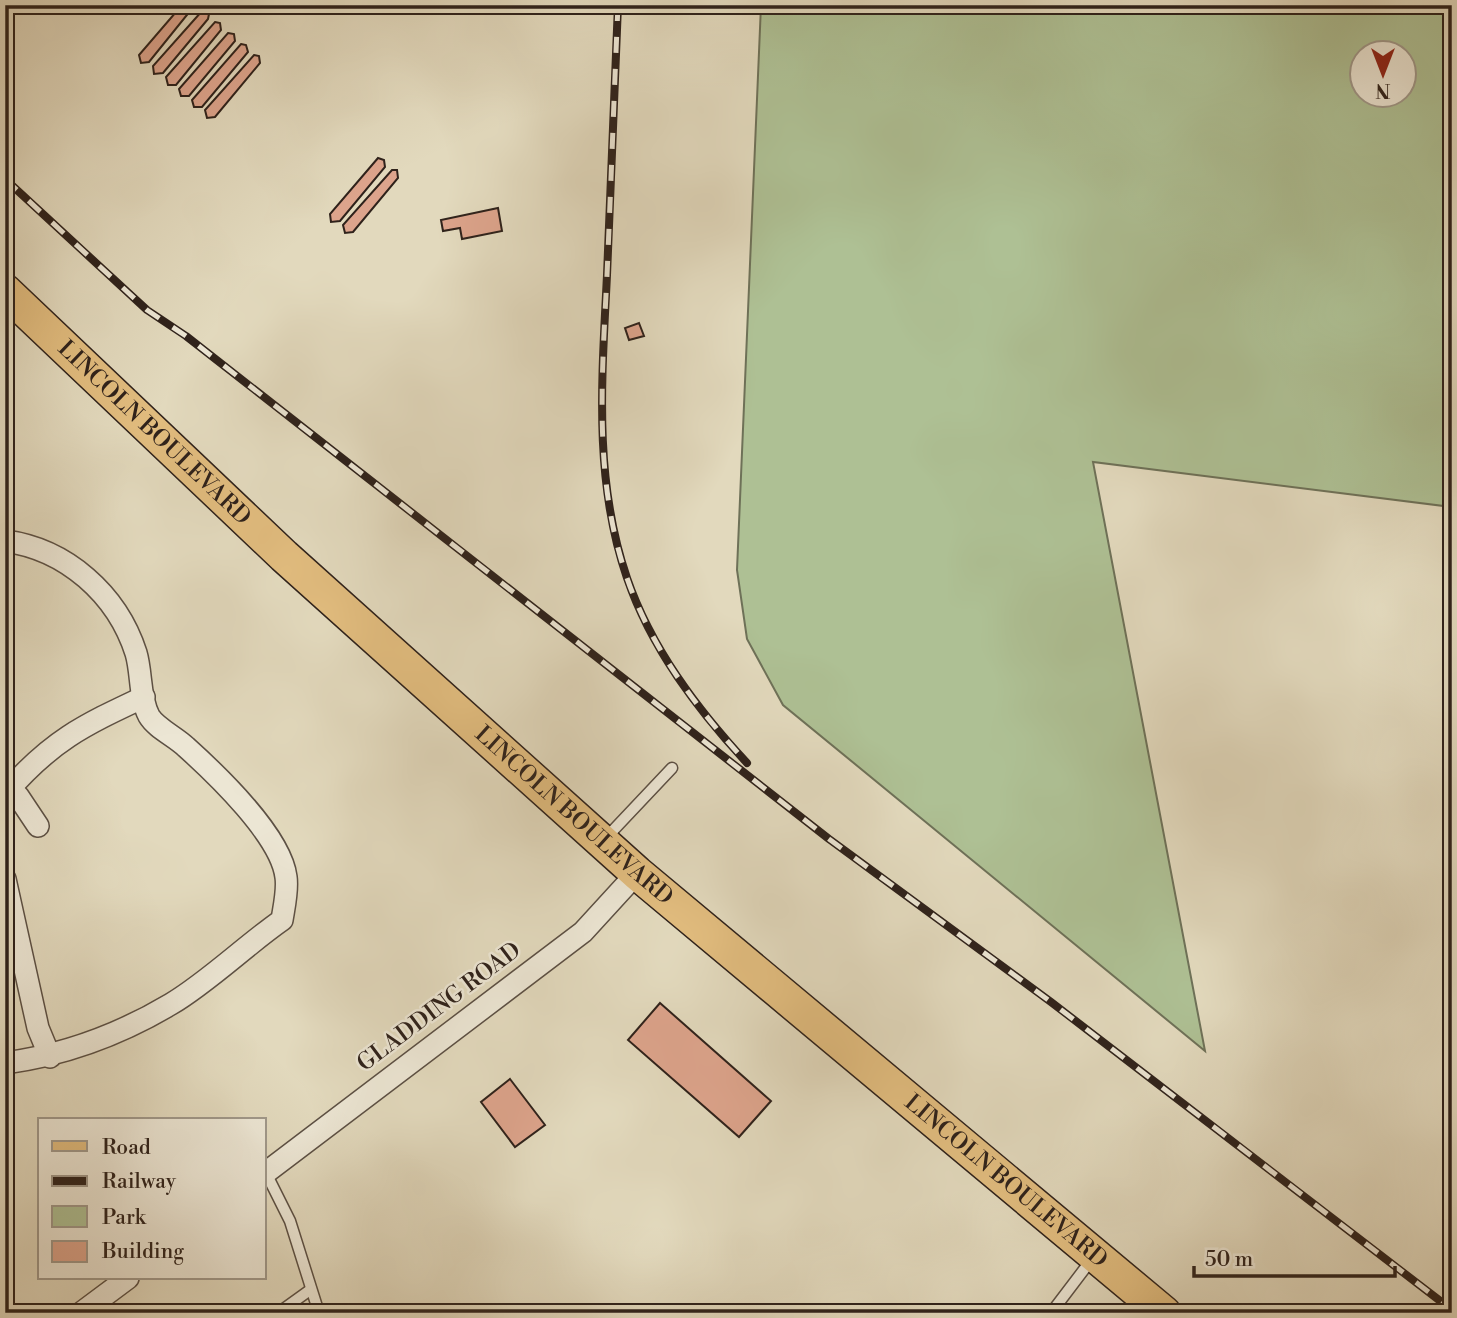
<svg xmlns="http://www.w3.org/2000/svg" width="1457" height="1318" viewBox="0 0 1457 1318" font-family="'Libre Bodoni',serif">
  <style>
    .green { fill: #aec094; stroke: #6e7158; stroke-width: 2; fill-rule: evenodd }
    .building { fill: #dda48c; stroke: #2f221b; stroke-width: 2 }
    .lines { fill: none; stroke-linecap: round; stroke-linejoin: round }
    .lane-casing { stroke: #5c5044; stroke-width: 13 }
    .street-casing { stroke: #5c5044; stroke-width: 24 }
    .primary-casing { stroke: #2f221b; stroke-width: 36 }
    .lane { stroke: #ece6d4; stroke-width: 10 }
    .street { stroke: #ece6d4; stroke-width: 21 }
    .primary { stroke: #e1bc7e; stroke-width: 33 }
    .rail-casing { stroke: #2f221b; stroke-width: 8 }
    .rail { stroke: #ece6d4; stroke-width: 5; stroke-dasharray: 16; stroke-linecap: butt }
    .labels { text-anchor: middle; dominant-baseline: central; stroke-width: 5; stroke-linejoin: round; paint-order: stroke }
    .street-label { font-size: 23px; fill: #2f221b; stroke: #ece6d4 }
  </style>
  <rect width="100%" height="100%" fill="#e2d9bd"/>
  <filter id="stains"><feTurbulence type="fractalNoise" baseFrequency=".00286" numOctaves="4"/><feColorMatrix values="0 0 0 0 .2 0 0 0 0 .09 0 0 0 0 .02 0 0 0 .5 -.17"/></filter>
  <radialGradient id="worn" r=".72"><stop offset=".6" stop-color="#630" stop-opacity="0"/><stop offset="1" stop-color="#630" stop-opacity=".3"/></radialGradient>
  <path class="green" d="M761,5h691v502l-359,-45 112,589 -422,-346 -36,-66 -10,-69zM1362,52h42v42h-42z"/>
  <g class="building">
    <polygon points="182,5 195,5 149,62 141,63 139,55"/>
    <polygon points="202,11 209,14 208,19 163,73 154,74 153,66"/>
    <polygon points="215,22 220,23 221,30 176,85 168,85 166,77"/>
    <polygon points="228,33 234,34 235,41 189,96 181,96 179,89"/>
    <polygon points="241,44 246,45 248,52 202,107 194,107 192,100"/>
    <polygon points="254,55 259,56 260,63 215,117 207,118 205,110"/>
    <polygon points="378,158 384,160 385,167 340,221 331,222 330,214"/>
    <polygon points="392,170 397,170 398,178 353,232 345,233 343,225"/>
    <polygon points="498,208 502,231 462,239 460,228 443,231 441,220"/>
    <polygon points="639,323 644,336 629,340 625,328"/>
    <polygon points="660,1003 771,1101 739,1137 628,1040"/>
    <polygon points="510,1079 545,1125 515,1147 481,1102"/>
  </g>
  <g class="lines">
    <g class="lane-casing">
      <g id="lane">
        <polyline points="604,840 672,768"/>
        <polyline points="266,1173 290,1221 319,1313"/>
        <polyline points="278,1313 310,1290"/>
        <polyline points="1051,1313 1092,1259"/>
      </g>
    </g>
    <g class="street-casing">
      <g id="street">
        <path d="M5,541c61,8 112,53 131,112 6,20 3,44 13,63 7,12 27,21 37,31 30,27 95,89 100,130 2,13 -2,30 -4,43 -36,25 -75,63 -111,84 -52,31 -106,51 -166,59"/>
        <polyline points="6,793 18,796 38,826"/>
        <path d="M5,794c46,-53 77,-68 139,-97"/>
        <polyline points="5,879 38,1028 50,1057"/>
        <polyline points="264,1174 583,932 637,873"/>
        <polyline points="81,1313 128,1278"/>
      </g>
    </g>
    <g class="primary-casing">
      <g id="primary">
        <path id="s1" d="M5,291l279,265 353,317 527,440"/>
      </g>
    </g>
    <use href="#lane" class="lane"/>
    <use href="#street" class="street"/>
    <use href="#primary" class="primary"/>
    <g class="rail-casing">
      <g id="rail">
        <path d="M618,5c-4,90 -7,180 -11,270 -5,102 -14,204 20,303 24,70 70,131 120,185"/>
        <polyline points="5,179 147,310 186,336 829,839 1051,1002 1452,1310"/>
      </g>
    </g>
    <use href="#rail" class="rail"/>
  </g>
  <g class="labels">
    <g class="street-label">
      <text stroke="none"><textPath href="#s1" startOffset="206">LINCOLN BOULEVARD</textPath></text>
      <text stroke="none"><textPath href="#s1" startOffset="774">LINCOLN BOULEVARD</textPath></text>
      <text transform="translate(439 1007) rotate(-37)">GLADDING ROAD</text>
      <text stroke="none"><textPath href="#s1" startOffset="1340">LINCOLN BOULEVARD</textPath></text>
    </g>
  </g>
  <rect width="1457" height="1318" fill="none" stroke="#e2d9bd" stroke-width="28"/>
  <rect x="7" y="7" width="1443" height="1304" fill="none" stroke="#2f221b" stroke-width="3.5"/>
  <rect x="14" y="14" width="1429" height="1290" fill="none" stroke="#2f221b" stroke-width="2"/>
  <rect x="38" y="1118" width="228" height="161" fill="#ece6d4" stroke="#a0988a" stroke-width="2"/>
  <rect x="52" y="1141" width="35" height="10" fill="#e1bc7e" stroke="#a0988a" stroke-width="2"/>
  <text x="102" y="1154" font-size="21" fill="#2f221b">Road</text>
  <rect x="52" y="1176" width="35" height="10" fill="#2f221b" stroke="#a0988a" stroke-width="2"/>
  <text x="102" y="1188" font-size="21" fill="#2f221b">Railway</text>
  <rect x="52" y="1206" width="35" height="21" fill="#aec094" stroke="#a0988a" stroke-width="2"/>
  <text x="102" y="1224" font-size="21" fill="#2f221b">Park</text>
  <rect x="52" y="1241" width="35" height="21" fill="#dda48c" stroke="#a0988a" stroke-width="2"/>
  <text x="102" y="1258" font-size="21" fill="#2f221b">Building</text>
  <g transform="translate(1383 74) rotate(180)"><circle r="33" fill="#ece6d4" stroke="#a0988a" stroke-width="2"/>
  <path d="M0-5L12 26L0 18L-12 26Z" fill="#8f2418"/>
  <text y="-10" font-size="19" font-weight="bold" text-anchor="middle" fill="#2f221b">N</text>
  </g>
  <path d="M1194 1266v10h201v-10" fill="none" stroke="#2f221b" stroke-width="3.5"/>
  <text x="1205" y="1266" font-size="21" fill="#2f221b" stroke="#ece6d4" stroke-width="5" paint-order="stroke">50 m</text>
  <rect width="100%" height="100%" filter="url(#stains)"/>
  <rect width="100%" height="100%" fill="url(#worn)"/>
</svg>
